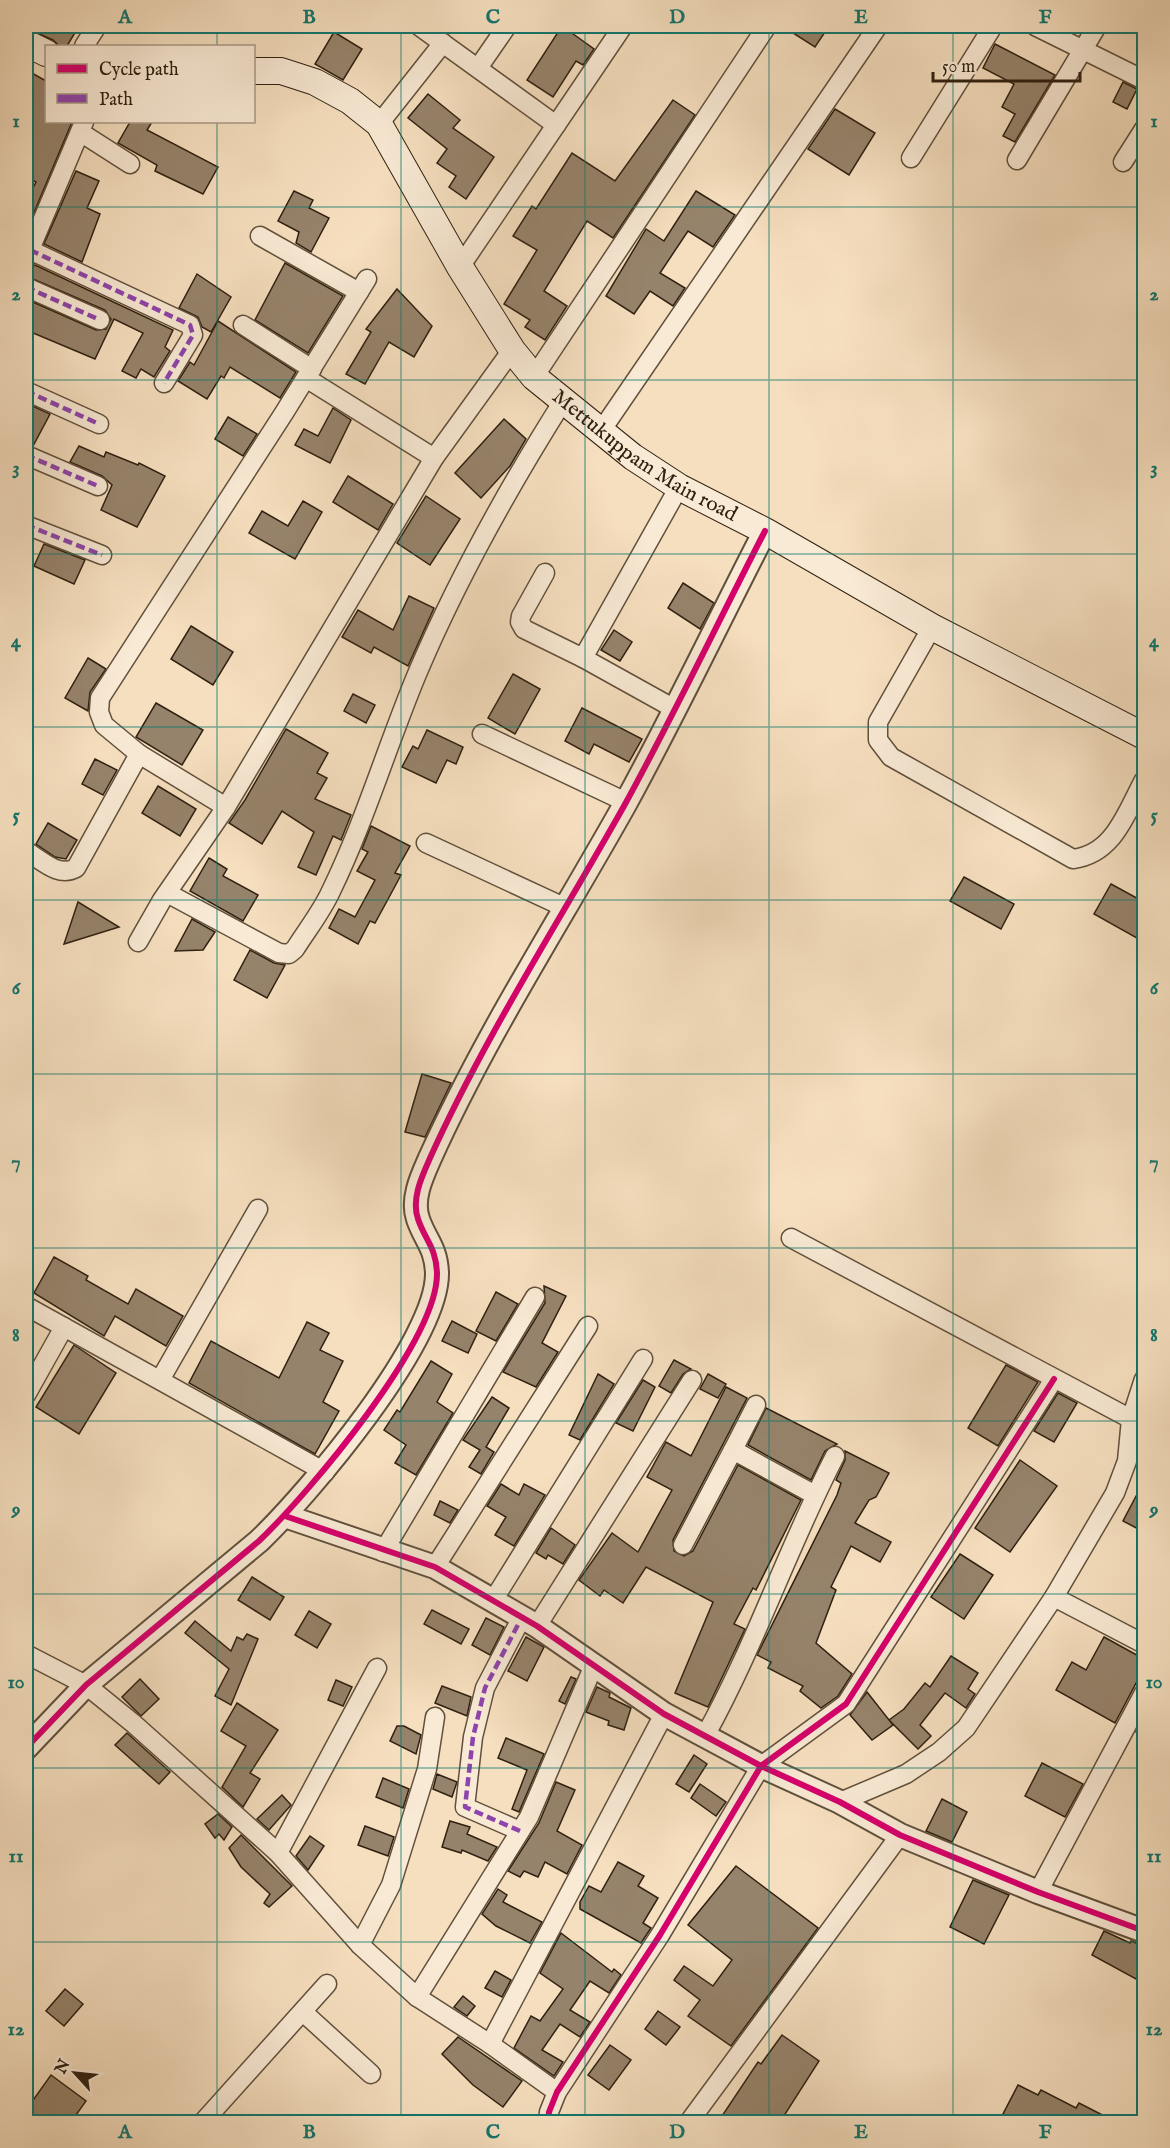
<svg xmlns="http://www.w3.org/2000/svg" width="1170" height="2148" viewBox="0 0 1170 2148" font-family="'IM FELL English',serif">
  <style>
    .building { fill: #96836b; stroke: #2f2011; stroke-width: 1.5 }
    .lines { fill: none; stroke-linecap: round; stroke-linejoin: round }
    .minor-casing { stroke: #61503c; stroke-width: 21 }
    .tertiary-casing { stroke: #61503c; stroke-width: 26 }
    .secondary-casing { stroke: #2f2011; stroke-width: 28 }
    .minor { stroke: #f9ead5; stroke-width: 18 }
    .tertiary { stroke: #f9ead5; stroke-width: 22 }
    .secondary { stroke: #f9ead5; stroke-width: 26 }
    .quiet { stroke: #8e44ad; stroke-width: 4.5; stroke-dasharray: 9 4.5; stroke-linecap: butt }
    .cycleway-casing { stroke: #f9ead5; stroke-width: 10 }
    .cycleway { stroke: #d6006c; stroke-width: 6 }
    .grid { fill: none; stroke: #0f766e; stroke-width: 1.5; stroke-opacity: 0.55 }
    .labels { text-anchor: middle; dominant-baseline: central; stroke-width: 4.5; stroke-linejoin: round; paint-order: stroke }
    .street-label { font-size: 21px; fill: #2f2011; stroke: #f9ead5 }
    .neatline { fill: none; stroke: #0f766e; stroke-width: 2 }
    .grid-label { font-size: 20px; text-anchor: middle; font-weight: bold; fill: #0f766e }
  </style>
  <rect width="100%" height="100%" fill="#f6dfbf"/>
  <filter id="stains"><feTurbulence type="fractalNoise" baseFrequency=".00333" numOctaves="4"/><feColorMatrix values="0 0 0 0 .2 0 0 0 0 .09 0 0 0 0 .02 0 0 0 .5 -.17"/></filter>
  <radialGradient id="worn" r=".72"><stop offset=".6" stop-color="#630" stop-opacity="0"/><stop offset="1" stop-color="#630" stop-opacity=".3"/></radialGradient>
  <g class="building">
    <polygon points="26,26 79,26 67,46 59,46 53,40 26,28"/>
    <polygon points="562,26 594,49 583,65 576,61 553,97 527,80"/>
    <polygon points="782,26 829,26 815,47"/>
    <polygon points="334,32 362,49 343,80 315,64"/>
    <polygon points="995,44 1055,75 1015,142 1003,136 1015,114 1002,107 1014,84 983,68"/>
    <polygon points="30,72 46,81 46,122 72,122 27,229 26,202 36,182 26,176 26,153 33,138 26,134 26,81"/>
    <polygon points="1123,82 1137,89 1127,109 1113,102"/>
    <polygon points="428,94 460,120 453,128 494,157 466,199 449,187 456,176 437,163 447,149 408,118"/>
    <polygon points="673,100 695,115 613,238 587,221 544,291 567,306 545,340 525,327 530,320 504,304 537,250 513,236 532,206 536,209 572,153 615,181"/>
    <polygon points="835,109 875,133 849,175 808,149"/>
    <polygon points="130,122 152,122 147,130 218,167 203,194 155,171 157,165 118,143"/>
    <polygon points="76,171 99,181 87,208 100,214 82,262 44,244"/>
    <polygon points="294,191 313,200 309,208 329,218 311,252 296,243 299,232 278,221"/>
    <polygon points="696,191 735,215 713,247 688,231 660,273 685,288 673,306 650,291 634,314 606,296 646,229 664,241"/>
    <polygon points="285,263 343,296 308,353 255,320"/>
    <polygon points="35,265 173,330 165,347 170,351 154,377 141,369 136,378 122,371 143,333 114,319 95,359 26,330 26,299 96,330 106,329 111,319 105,310 26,276 26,270"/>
    <polygon points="197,274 231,297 211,332 202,327 198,317 179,308"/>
    <polygon points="397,289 432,326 414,357 389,342 365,384 346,374 371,332 366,329"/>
    <polygon points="218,321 296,372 280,398 230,367 224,378 221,376 207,399 178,381 190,362 194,365"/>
    <polygon points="26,403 50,414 33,446 26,444"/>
    <polygon points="333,408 351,420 330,463 295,445 304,429 318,436"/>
    <polygon points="228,417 257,434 243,456 215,439"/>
    <polygon points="504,419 526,439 510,466 481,498 455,473"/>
    <polygon points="79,446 104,457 106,452 138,465 139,463 165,476 137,527 101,510 112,485 102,476 70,462"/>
    <polygon points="348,476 393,504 378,530 333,502"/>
    <polygon points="426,496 460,519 430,565 397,543"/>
    <polygon points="303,501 322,512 295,559 249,533 262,511 288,526"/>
    <polygon points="44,544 85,560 74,584 34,566"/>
    <polygon points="683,583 714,603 700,629 668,608"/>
    <polygon points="409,596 434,608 408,666 374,647 371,653 342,637 358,610 393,630"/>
    <polygon points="191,626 233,652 213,685 171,659"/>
    <polygon points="614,630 632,642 620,661 601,650"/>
    <polygon points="88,658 106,669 90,692 88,711 65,698"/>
    <polygon points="513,674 540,689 515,734 488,718"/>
    <polygon points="353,694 375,705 366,723 344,711"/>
    <polygon points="156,703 203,730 182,765 136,737"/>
    <polygon points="582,708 642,739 629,762 594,744 589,754 565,741"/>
    <polygon points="286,729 328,753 317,773 327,778 315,799 351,815 341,840 333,836 316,875 298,867 314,832 282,811 262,844 229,823 245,800"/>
    <polygon points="427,730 463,747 456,764 447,760 436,783 402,767 413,746 418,749"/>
    <polygon points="95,759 117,770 103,795 82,784"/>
    <polygon points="158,786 196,809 180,836 142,813"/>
    <polygon points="48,823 77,840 66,859 55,857 36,844"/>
    <polygon points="371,826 410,846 395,873 401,875 393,890 375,923 370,921 358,944 329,928 339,909 355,917 375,880 357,871 368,852 362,849"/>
    <polygon points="209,858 227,869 223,876 258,895 243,921 190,891"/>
    <polygon points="964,877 1014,904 1001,929 950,901"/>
    <polygon points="1111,884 1144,902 1144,942 1094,914"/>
    <polygon points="78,902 119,927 64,944"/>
    <polygon points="192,919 215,932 203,950 175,951"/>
    <polygon points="250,950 274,963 285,965 267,998 234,980"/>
    <polygon points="422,1074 451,1083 425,1137 405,1132"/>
    <polygon points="54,1257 88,1276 86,1280 128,1304 136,1289 183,1316 166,1346 115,1316 104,1336 34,1293"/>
    <polygon points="544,1286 566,1296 542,1343 558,1352 536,1387 503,1372 545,1303"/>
    <polygon points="496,1292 518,1304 496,1341 476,1331"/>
    <polygon points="452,1321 477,1334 468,1353 442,1341"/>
    <polygon points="307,1322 329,1333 320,1350 343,1361 323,1402 339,1411 315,1454 189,1383 211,1341 279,1378"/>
    <polygon points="74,1345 116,1373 79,1434 36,1407"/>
    <polygon points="674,1360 691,1369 683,1374 671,1393 659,1386"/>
    <polygon points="431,1361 452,1374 437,1402 453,1413 416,1475 395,1463 406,1445 384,1430 397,1410 400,1412"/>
    <polygon points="1006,1365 1038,1382 998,1446 968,1428"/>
    <polygon points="598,1374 614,1384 580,1440 569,1435"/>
    <polygon points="708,1374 726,1384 718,1398 700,1389"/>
    <polygon points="643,1380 655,1387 633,1431 616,1423"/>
    <polygon points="726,1387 747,1398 673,1540 674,1551 684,1556 693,1551 738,1465 801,1500 756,1590 753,1588 734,1624 745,1629 708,1707 675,1693 713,1602 646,1567 623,1603 604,1590 600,1596 579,1580 612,1533 638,1552 672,1490 647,1477 666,1442 691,1456"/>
    <polygon points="1058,1393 1077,1403 1054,1442 1034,1431"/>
    <polygon points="492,1397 509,1408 486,1447 494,1452 481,1474 469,1467 480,1450 463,1440"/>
    <polygon points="766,1408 837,1444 825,1451 811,1480 748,1445"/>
    <polygon points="845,1451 889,1473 876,1497 869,1500 855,1523 891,1542 880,1562 851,1546 831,1587 836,1590 816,1643 852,1674 838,1696 821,1708 800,1691 803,1686 768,1668 771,1662 757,1655 837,1495 841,1483 836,1480 845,1460"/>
    <polygon points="1020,1460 1057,1486 1010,1552 975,1528"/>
    <polygon points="1144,1481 1144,1532 1123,1521"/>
    <polygon points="501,1484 519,1495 524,1484 545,1495 514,1546 495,1535 506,1517 487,1506"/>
    <polygon points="440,1501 458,1510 450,1523 434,1515"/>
    <polygon points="551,1528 575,1545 563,1564 548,1555 546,1559 536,1553"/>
    <polygon points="960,1554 993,1575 964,1619 931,1597"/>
    <polygon points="252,1577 284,1597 270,1620 238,1600"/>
    <polygon points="432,1610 469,1629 461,1644 424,1624"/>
    <polygon points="309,1611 331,1624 317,1648 295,1635"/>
    <polygon points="486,1618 504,1627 490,1655 472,1645"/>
    <polygon points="195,1621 231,1651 237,1637 243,1640 247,1634 258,1639 231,1705 215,1696 229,1669 185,1633"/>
    <polygon points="526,1637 544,1647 527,1681 508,1671"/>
    <polygon points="1104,1637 1144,1659 1144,1668 1115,1723 1056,1690 1072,1662 1086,1670"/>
    <polygon points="951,1656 978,1673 968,1689 975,1694 966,1708 945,1693 920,1725 931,1736 918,1749 889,1720 904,1709 925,1683 930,1687"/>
    <polygon points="571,1677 576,1679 565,1704 559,1701"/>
    <polygon points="140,1679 159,1699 141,1716 122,1697"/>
    <polygon points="336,1680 352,1687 343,1706 328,1700"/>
    <polygon points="442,1686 471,1697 467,1716 435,1703"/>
    <polygon points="597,1687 610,1693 609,1697 631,1708 624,1730 608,1725 609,1721 586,1712"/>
    <polygon points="867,1692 893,1725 872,1740 850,1715"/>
    <polygon points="237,1703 278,1730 250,1773 260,1779 243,1807 222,1787 246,1746 221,1731"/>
    <polygon points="1144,1716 1144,1736 1136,1732"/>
    <polygon points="397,1726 404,1726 421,1735 416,1754 390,1741"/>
    <polygon points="127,1733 170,1772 159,1784 115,1745"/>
    <polygon points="506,1738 544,1754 519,1812 512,1809 527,1770 498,1758"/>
    <polygon points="694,1755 707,1764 689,1792 676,1784"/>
    <polygon points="1042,1763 1083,1784 1065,1817 1025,1796"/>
    <polygon points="437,1774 457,1782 452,1797 433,1789"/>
    <polygon points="383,1778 409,1789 403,1808 376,1797"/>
    <polygon points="556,1782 575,1790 557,1831 582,1845 567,1874 545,1862 538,1877 524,1871 520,1877 508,1871 539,1823"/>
    <polygon points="700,1784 726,1802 716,1816 691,1798"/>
    <polygon points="282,1795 291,1805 269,1830 257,1819"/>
    <polygon points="942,1799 967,1812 952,1842 926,1831"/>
    <polygon points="218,1814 232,1827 224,1840 219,1834 215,1838 205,1824"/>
    <polygon points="450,1821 470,1827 467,1834 497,1847 488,1861 462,1850 461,1853 442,1847"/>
    <polygon points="365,1826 394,1837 388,1856 358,1845"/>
    <polygon points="241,1835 292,1886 269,1907 264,1903 270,1894 241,1867 229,1848"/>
    <polygon points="310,1836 324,1846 308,1870 296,1856"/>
    <polygon points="618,1862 644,1876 638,1886 658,1898 643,1923 651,1928 641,1943 580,1909 580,1902 589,1886 601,1892"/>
    <polygon points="736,1866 818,1928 731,2046 688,2016 700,2000 674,1980 684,1966 713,1986 732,1960 688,1925"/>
    <polygon points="973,1880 1009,1895 984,1944 950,1927"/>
    <polygon points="498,1889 507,1895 503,1902 542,1922 530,1943 496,1926 482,1914"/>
    <polygon points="1104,1931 1130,1943 1131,1941 1144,1946 1144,1962 1136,1979 1092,1955"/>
    <polygon points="561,1933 612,1972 614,1969 621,1975 609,1993 590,1981 570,2010 590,2022 580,2037 560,2024 542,2050 563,2062 554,2076 514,2048 531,2016 540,2021 563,1989 540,1973"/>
    <polygon points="495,1971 511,1980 502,1997 485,1988"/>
    <polygon points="65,1989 83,2004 64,2026 46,2011"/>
    <polygon points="463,1996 475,2006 467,2016 454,2007"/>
    <polygon points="658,2011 680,2027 666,2045 645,2029"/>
    <polygon points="782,2035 819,2061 780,2122 718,2122 758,2062 761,2064"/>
    <polygon points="458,2037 522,2081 503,2107 473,2085 442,2054"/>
    <polygon points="610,2045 631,2060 609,2090 588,2075"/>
    <polygon points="51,2075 86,2101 71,2122 26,2122 26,2110"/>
    <polygon points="1018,2085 1038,2095 1041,2090 1076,2108 1079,2103 1116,2122 1019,2122 1003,2114"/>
  </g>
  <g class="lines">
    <g class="minor-casing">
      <g id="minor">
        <polyline points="419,26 556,125"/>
        <polyline points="1035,26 1144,80"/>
        <polyline points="84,46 97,26"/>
        <polyline points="478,68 507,26"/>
        <polyline points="379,124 443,43"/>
        <polyline points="80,132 130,164"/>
        <polyline points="911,158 993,26"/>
        <polyline points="1017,160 1097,26"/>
        <polyline points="1123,162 1144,129"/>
        <polyline points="260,236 359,292"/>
        <polyline points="30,250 190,325 193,335 164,383"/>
        <polyline points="26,259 84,122"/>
        <polyline points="460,267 623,26"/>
        <polyline points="26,287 100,320"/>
        <polyline points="243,325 312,369"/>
        <polyline points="534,377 767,26"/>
        <polyline points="306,378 434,458"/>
        <polyline points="26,391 99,424"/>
        <polyline points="601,431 878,26"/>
        <polyline points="26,455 98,486"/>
        <polyline points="26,525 102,555"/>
        <polyline points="545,573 521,616 520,622 524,629 583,658 673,708"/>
        <path d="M932,627l-54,95v18l13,17 182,102c41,-5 53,-46 71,-79"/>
        <polyline points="583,658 679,487"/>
        <polyline points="482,734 626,802"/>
        <polyline points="226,807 139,754 104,725 99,712 100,698 284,413 367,279"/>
        <polyline points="426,843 566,908"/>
        <path d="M26,851c16,9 32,27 50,17l63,-114"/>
        <path d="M167,893l112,60 10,1 6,-5c12,-19 27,-38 36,-58 34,-70 56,-145 86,-217 41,-97 90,-184 146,-273"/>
        <polyline points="138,942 162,900 226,807 434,458 512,350"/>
        <polyline points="791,1238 1131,1419"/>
        <polyline points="26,1306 325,1472"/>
        <polyline points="160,1380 258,1209"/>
        <polyline points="26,1395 64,1327"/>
        <polyline points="733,1450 756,1405"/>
        <polyline points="683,1545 733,1450 815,1495"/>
        <polyline points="383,1552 535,1297"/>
        <polyline points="435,1567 588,1326"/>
        <polyline points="1054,1597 1144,1644"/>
        <polyline points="494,1599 643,1359"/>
        <polyline points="537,1626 692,1380"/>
        <polyline points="26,1654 86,1685 134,1724 278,1853 360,1945 417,1997 490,2044 557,2092"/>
        <path d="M705,1736c50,-90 83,-189 130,-280"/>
        <polyline points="840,1802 906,1774 939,1752 966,1728 1054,1597 1115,1493 1127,1461 1131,1419 1144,1379"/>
        <polyline points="520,1831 465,1807 473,1737 485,1688 522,1617"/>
        <polyline points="278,1853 377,1668"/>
        <polyline points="1038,1892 1144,1693"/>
        <polyline points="360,1945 391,1885 427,1769 435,1717"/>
        <polyline points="417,1997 529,1817 594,1665"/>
        <polyline points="303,2012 371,2074"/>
        <polyline points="490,2044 664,1714"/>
        <polyline points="203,2122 327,1984"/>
        <polyline points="548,2122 549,2112 557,2092 660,1935 761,1766 846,1704 1054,1379"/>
        <polyline points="689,2122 900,1835"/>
      </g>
    </g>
    <g class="tertiary-casing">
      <g id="tertiary">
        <polyline points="285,1516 435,1567 537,1626 664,1714 761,1766 840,1802 900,1835 1038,1892 1144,1931"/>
        <path d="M26,1748l60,-63 173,-144c49,-47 179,-200 178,-268 -1,-26 -12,-33 -19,-54 -7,-20 4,-43 12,-61 55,-122 129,-236 194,-352 49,-89 94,-184 141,-275"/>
      </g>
    </g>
    <g class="secondary-casing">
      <g id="secondary">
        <polyline points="26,43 46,53"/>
        <path id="s1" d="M254,71h27l34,11 35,19 29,23 81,143 52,83 22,27 99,80 46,30 86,44 167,96 212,109"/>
      </g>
    </g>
    <use href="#minor" class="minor"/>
    <use href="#tertiary" class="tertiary"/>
    <use href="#secondary" class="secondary"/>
    <g class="quiet">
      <polyline points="26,239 33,243"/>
      <polyline points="30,250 190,325 193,335 164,383"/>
      <polyline points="26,287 100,320"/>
      <polyline points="26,391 99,424"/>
      <polyline points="26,455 98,486"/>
      <polyline points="26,525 102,555"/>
      <polyline points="520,1831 465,1807 473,1737 485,1688 522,1617"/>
    </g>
    <g class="cycleway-casing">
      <g id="cycleway">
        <polyline points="285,1516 435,1567 537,1626 664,1714 761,1766 840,1802 900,1835 1038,1892 1144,1931"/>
        <path d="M26,1748l60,-63 173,-144c49,-47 179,-200 178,-268 -1,-26 -12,-33 -19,-54 -7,-20 4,-43 12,-61 55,-122 129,-236 194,-352 49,-89 94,-184 141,-275"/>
        <polyline points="548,2122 549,2112 557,2092 660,1935 761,1766 846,1704 1054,1379"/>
      </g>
    </g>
    <use href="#cycleway" class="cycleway"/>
  </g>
  <path class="grid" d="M217,26v20M401,26v2096M585,26v2096M769,26v2096M953,26v2096M217,122v2000M26,207h1118M26,380h1118M26,554h1118M26,727h1118M26,900h1118M26,1074h1118M26,1248h1118M26,1421h1118M26,1594h1118M26,1768h1118M26,1942h1118"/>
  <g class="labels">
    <g class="street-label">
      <text stroke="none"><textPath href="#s1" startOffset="573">Mettukuppam Main road</textPath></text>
    </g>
  </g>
  <rect width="1170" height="2148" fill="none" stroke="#f6dfbf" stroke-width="66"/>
  <rect x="45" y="45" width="210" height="78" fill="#f9ead5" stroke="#a89987" stroke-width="1.5"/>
  <rect x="57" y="64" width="30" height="9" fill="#d6006c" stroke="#a89987" stroke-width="1.5"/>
  <text x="99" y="75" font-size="18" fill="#2f2011">Cycle path</text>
  <rect x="57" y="94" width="30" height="9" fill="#8e44ad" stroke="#a89987" stroke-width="1.5"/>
  <text x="99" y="105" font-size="18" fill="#2f2011">Path</text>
  <g transform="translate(75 2073) rotate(297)" stroke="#f9ead5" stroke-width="4.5" paint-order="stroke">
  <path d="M0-4.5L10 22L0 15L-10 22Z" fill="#2f2011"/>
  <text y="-9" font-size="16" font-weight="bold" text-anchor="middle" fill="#2f2011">N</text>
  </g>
  <path d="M933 72v9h147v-9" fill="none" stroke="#2f2011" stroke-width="3"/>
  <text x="942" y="72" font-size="18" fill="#2f2011" stroke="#f9ead5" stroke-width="4.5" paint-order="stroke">50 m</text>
  <rect x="33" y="33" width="1104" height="2082" class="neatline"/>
  <g class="grid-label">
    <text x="125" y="23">A</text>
    <text x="309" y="23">B</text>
    <text x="493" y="23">C</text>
    <text x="677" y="23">D</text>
    <text x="861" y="23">E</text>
    <text x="1045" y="23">F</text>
    <text x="16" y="127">1</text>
    <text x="1154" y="127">1</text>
    <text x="16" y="300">2</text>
    <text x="1154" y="300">2</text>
    <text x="16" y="474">3</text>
    <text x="1154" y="474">3</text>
    <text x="16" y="647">4</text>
    <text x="1154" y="647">4</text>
    <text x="16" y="821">5</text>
    <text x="1154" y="821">5</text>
    <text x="16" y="994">6</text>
    <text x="1154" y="994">6</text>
    <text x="16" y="1168">7</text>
    <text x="1154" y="1168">7</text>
    <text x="16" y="1341">8</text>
    <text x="1154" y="1341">8</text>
    <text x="16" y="1515">9</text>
    <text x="1154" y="1515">9</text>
    <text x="16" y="1688">10</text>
    <text x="1154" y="1688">10</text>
    <text x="16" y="1862">11</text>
    <text x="1154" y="1862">11</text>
    <text x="16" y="2035">12</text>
    <text x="1154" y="2035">12</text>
    <text x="125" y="2138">A</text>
    <text x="309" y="2138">B</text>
    <text x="493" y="2138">C</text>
    <text x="677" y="2138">D</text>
    <text x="861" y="2138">E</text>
    <text x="1045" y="2138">F</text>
  </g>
  <rect width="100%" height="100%" filter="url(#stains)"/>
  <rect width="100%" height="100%" fill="url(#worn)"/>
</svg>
